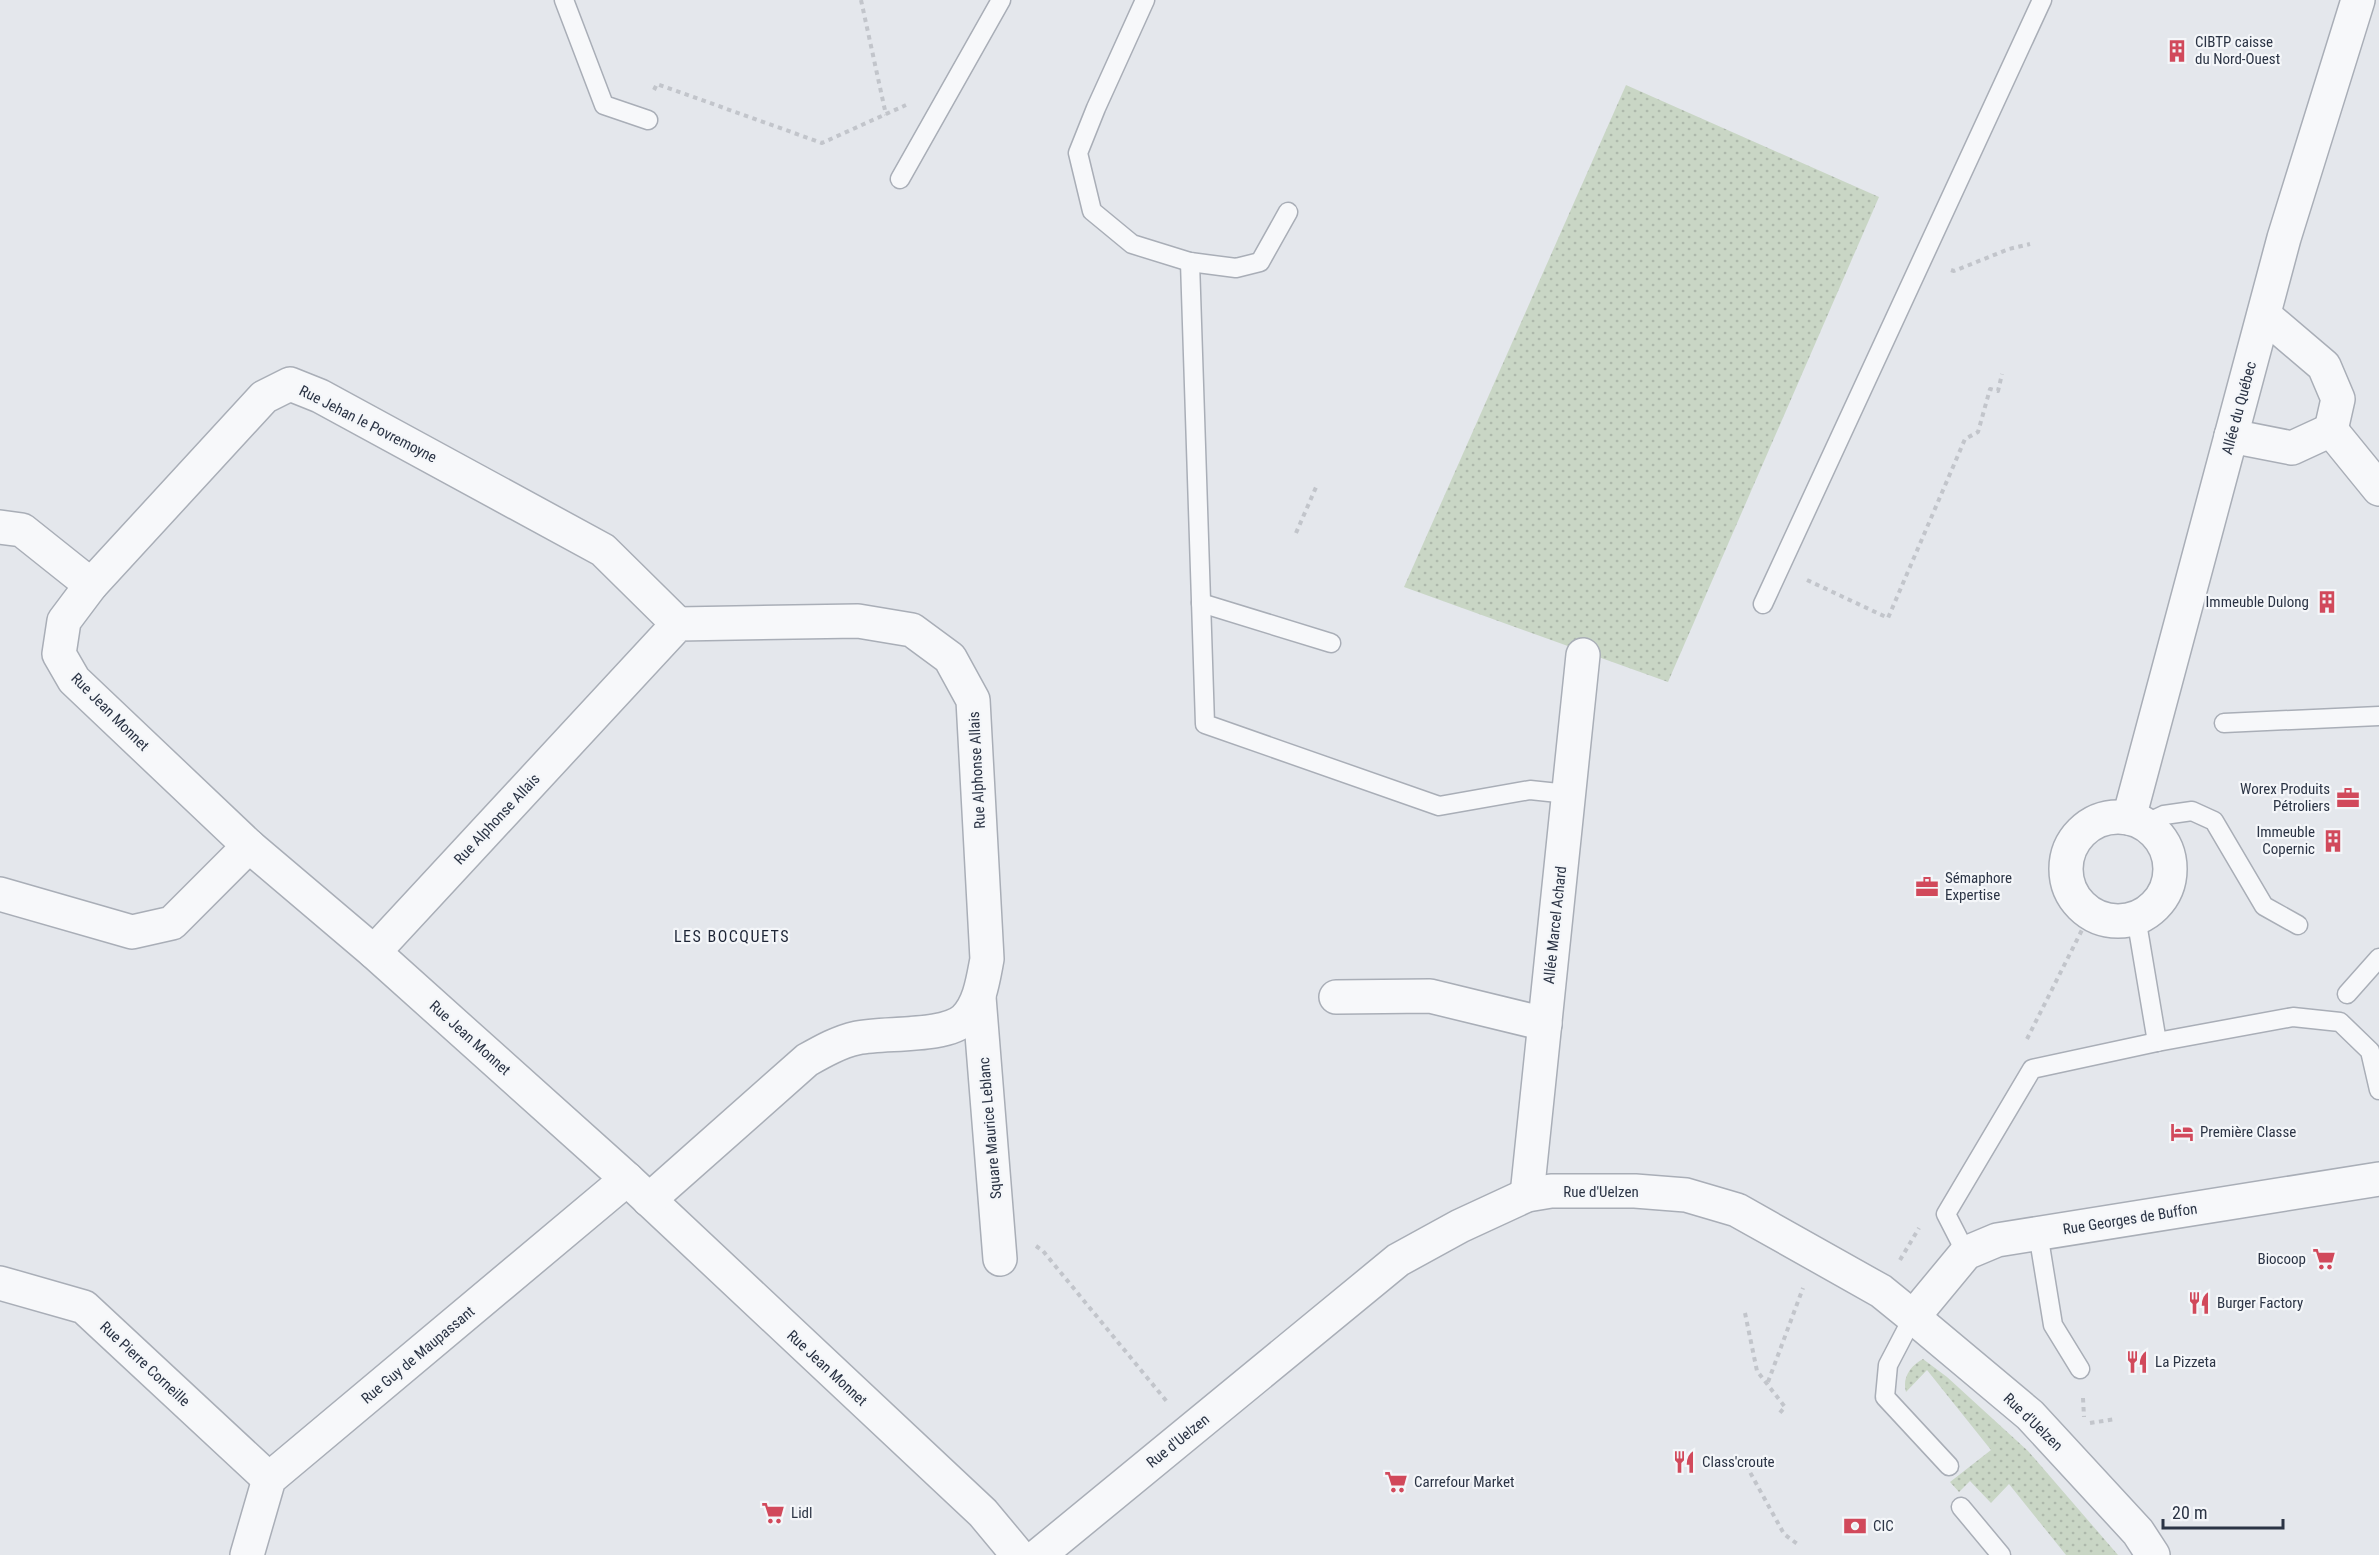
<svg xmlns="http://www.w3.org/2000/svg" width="2379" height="1555" viewBox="0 0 2379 1555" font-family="'Roboto Condensed',sans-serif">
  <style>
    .grass { fill: url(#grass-dots) }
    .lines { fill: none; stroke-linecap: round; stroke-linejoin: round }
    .lane-casing { stroke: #a9aeb7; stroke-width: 21 }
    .street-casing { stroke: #a9aeb7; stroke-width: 36 }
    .path { stroke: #c2c5cb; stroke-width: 4; stroke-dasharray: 4.5 4.5; stroke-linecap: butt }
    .lane { stroke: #f7f8fa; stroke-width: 18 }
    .street { stroke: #f7f8fa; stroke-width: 33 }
    .labels { text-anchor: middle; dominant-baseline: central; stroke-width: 4.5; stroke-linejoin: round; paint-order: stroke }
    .poi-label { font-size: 15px; fill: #2b3445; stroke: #f4f6f9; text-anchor: start }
    .street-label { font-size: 15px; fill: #2b3445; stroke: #f4f6f9 }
    .neighbourhood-label { font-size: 16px; letter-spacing: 1.5px; fill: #1d2536; stroke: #f4f6f9 }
  </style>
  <defs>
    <pattern id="grass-dots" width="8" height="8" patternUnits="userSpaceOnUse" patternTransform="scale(1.5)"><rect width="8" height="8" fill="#c9d6c5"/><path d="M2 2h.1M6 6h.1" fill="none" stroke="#adb8ab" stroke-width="1.8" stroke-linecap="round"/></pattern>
  </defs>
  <rect width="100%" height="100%" fill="#e4e7ec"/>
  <g class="grass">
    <polygon points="1626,85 1879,197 1668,682 1404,587"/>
    <path d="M1923,1359l24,18 81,74 90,104h-52l-57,-71 -18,19 -21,-22 -11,11 -9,-10 41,-32 -64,-80 -21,22c-4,-14 4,-26 17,-33z"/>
  </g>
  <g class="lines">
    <g class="lane-casing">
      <g id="lane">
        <polyline points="564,0 604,105 648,120"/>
        <polyline points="1145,0 1096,108 1078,153 1092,211 1132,244 1190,262 1236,268 1260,262 1288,212"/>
        <polyline points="900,179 1001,0"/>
        <polyline points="1190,262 1205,724 1439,806 1530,790 1568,794"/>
        <polyline points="1201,603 1331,643"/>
        <polyline points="1763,604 2042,0"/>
        <polyline points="2224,723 2379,716"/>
        <polyline points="2145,824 2164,815 2192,811 2214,821 2264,906 2298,925"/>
        <polyline points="2136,917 2157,1042"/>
        <polyline points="2347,994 2379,958"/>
        <polyline points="2038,1233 2053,1325 2080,1369"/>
        <polyline points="1966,1253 1946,1214 2032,1069 2157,1042 2293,1017 2340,1022 2370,1051 2379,1090"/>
        <polyline points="1913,1317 1888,1365 1885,1397 1949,1466"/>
        <polyline points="1961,1507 2001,1555"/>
      </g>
    </g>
    <g class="street-casing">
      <g id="street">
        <polyline points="2264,315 2324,366 2338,399 2331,430"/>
        <polyline points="2331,430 2379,489"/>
        <polyline points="2231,436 2292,448 2331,430"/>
        <polyline points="0,527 22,530 91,585"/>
        <polyline points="678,624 603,550 320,396 290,384 264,397 91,585 64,621 59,654 74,680 249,846 374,952 627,1179 983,1513 1018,1555"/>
        <circle cx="2118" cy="869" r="52"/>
        <polyline points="2129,818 2284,238 2358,0"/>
        <polyline points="0,894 132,932 172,923 249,846"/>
        <path d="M374,952l304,-328 180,-3 54,9 38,28 23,42 14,259c-4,21 -7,45 -22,60 -20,19 -81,13 -108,19 -18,4 -34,13 -50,22l-158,140"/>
        <polyline points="979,997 1000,1259"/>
        <polyline points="1336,997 1430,996 1545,1024"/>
        <polyline points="1527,1195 1583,655"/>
        <polyline points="0,1283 84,1307 269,1479"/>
        <polyline points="1913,1317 1966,1253 1997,1240 2379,1179"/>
        <polyline points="247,1555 269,1479 627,1179"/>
        <polyline points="1039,1555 1398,1260 1460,1226 1527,1195 1551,1191 1635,1191 1686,1195 1737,1210 1881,1291 1913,1317 2030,1415 2138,1532 2153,1555"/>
      </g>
    </g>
    <g class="path">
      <polyline points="861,0 886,115"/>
      <polyline points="654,90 657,84 822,143 906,105"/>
      <polyline points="1951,270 1954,271 2009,249 2030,244"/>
      <polyline points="1296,533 1317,485"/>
      <polyline points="1807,580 1888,618 1965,439 1978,432 1990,389 1998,391 2002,374"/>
      <polyline points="2027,1039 2090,914"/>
      <polyline points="1036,1246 1043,1251 1168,1403"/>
      <polyline points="1900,1260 1919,1228"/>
      <polyline points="1745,1313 1757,1371 1785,1407 1777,1416"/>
      <polyline points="1768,1382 1803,1288"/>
      <polyline points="2083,1398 2084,1417"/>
      <polyline points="2090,1423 2116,1419"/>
      <polyline points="1746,1465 1784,1534 1800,1546"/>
    </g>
    <use href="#lane" class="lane"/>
    <use href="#street" class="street"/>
  </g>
  <defs>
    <g id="building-bare" transform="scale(1.8)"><path d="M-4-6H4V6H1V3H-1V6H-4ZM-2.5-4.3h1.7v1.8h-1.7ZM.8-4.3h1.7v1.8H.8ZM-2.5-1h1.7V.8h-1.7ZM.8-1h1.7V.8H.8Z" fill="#d1495b" stroke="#f4f6f9" stroke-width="2.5" paint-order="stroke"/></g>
    <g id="office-bare" transform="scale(1.8)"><path d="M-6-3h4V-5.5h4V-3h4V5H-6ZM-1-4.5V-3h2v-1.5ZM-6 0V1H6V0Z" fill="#d1495b" stroke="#f4f6f9" stroke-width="2.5" paint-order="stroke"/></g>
    <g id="hotel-bare" transform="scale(1.8)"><path d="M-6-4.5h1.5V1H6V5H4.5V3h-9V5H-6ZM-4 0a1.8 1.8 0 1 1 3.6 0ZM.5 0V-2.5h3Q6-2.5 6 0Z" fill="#d1495b" stroke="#f4f6f9" stroke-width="2.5" paint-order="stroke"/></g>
    <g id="supermarket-bare" transform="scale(1.8)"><path d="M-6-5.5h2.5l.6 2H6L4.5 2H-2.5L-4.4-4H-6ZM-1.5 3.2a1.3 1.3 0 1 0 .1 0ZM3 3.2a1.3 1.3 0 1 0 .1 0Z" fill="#d1495b" stroke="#f4f6f9" stroke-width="2.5" paint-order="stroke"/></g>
    <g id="restaurant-bare" transform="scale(1.8)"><path d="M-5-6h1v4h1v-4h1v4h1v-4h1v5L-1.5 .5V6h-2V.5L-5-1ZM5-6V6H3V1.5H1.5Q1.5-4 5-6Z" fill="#d1495b" stroke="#f4f6f9" stroke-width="2.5" paint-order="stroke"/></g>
    <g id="bank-bare" transform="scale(1.8)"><path d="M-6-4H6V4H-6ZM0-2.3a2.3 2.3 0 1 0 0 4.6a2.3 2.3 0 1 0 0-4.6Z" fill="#d1495b" stroke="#f4f6f9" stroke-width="2.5" paint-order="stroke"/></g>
  </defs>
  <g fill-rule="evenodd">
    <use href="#building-bare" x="2177" y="51"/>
    <use href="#building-bare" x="2327" y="602"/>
    <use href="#office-bare" x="2348" y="798"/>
    <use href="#building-bare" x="2333" y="841"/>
    <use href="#office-bare" x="1927" y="887"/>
    <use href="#hotel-bare" x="2182" y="1132"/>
    <use href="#supermarket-bare" x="2324" y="1259"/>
    <use href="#restaurant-bare" x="2199" y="1303"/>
    <use href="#restaurant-bare" x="2137" y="1362"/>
    <use href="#restaurant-bare" x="1684" y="1462"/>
    <use href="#supermarket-bare" x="1396" y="1482"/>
    <use href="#supermarket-bare" x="773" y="1513"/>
    <use href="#bank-bare" x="1855" y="1526"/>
  </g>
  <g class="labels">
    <g class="poi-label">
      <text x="2195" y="42">CIBTP caisse<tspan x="2195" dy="17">du Nord-Ouest</tspan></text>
      <text x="2309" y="602" text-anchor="end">Immeuble Dulong</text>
      <text x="2330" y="789" text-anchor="end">Worex Produits<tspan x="2330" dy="17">Pétroliers</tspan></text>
      <text x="2315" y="832" text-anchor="end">Immeuble<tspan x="2315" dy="17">Copernic</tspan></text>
      <text x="1945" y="878">Sémaphore<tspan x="1945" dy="17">Expertise</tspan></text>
      <text x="2200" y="1132">Première Classe</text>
      <text x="2306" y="1259" text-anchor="end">Biocoop</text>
      <text x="2217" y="1303">Burger Factory</text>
      <text x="2155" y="1362">La Pizzeta</text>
      <text x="1702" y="1462">Class'croute</text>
      <text x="1414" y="1482">Carrefour Market</text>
      <text x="791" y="1513">Lidl</text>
      <text x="1873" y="1526">CIC</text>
    </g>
    <g class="street-label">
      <text transform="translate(2239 408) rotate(-75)">Allée du Québec</text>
      <text transform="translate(368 424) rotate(27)">Rue Jehan le Povremoyne</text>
      <text transform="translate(110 712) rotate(45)">Rue Jean Monnet</text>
      <text transform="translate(977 770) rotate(-93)">Rue Alphonse Allais</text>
      <text transform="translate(497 819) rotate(-47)">Rue Alphonse Allais</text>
      <text transform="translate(1555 925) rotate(-84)">Allée Marcel Achard</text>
      <text transform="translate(470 1038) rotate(42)">Rue Jean Monnet</text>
      <text transform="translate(990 1128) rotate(-95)">Square Maurice Leblanc</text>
      <text x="1601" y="1192">Rue d'Uelzen</text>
      <text transform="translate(2130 1219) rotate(-9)">Rue Georges de Buffon</text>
      <text transform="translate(418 1355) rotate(-40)">Rue Guy de Maupassant</text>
      <text transform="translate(145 1364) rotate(43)">Rue Pierre Corneille</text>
      <text transform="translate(827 1368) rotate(43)">Rue Jean Monnet</text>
      <text transform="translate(2033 1422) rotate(44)">Rue d'Uelzen</text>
      <text transform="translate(1178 1441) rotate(-39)">Rue d'Uelzen</text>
    </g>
    <g class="neighbourhood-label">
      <text x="732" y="936">LES BOCQUETS</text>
    </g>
  </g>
  <path d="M2163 1519v9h120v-9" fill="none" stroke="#2b3445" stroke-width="3"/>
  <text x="2172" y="1519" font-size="18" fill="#2b3445" stroke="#f4f6f9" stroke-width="4.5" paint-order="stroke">20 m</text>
</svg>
